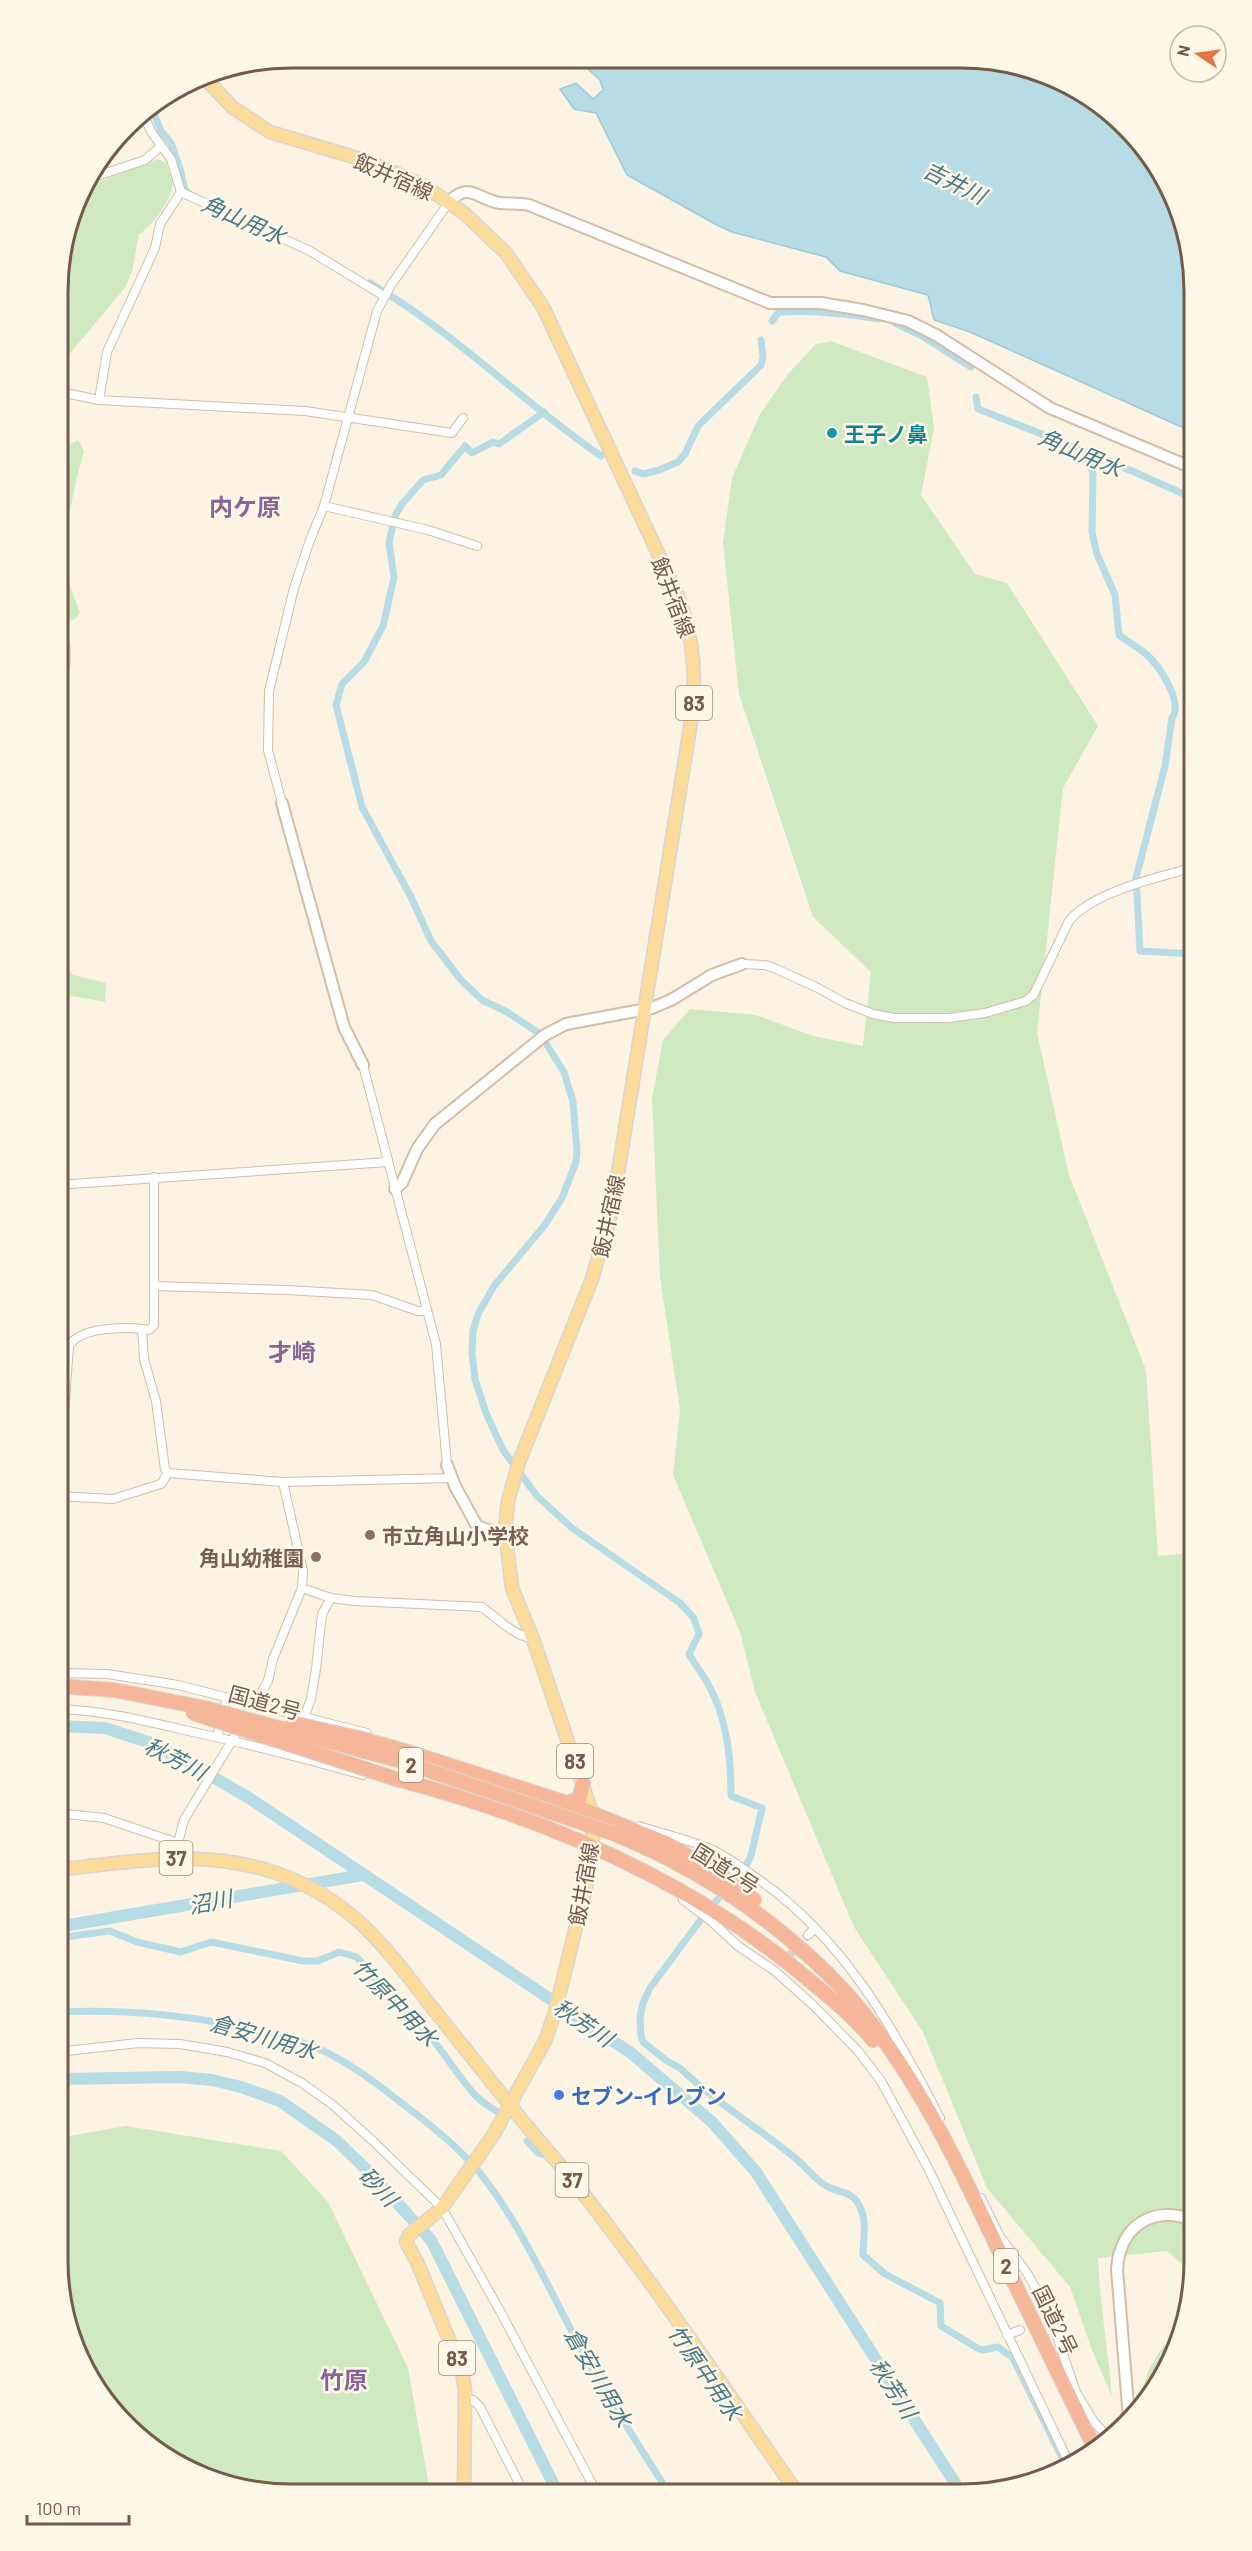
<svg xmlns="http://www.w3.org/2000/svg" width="1252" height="2551" viewBox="0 0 1252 2551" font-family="Barlow,'Noto Sans JP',sans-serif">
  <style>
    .green { fill: #cfe9c1 }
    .water { fill: #b7dce5; stroke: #9dcbd7; stroke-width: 1.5 }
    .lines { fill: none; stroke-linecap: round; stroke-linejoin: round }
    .canal { stroke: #b7dce5; stroke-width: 7 }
    .river { stroke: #b7dce5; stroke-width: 12 }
    .street-tunnel { stroke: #dacdbc; stroke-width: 8; stroke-dasharray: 8 4; stroke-linecap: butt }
    .street-casing { stroke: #cfbeac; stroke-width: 10 }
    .secondary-casing { stroke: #d2bda9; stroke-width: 14 }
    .primary-casing { stroke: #dbd4d0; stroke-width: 15 }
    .highway-casing { stroke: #dbd4d0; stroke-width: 16 }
    .street { stroke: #fff; stroke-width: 8 }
    .secondary { stroke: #fff; stroke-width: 10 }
    .primary { stroke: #fbdc9a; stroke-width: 12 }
    .highway { stroke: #f6b699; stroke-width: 14 }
    .highway-bridge-casing { stroke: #dbd4d0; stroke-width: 16; stroke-linecap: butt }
    .highway-bridge { stroke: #f6b699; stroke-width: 14 }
    .culture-dot { fill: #0f9aa8; stroke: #fff7e8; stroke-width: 2 }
    .education-dot { fill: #8d6e63; stroke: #fff7e8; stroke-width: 2 }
    .shop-dot { fill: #3f7fe0; stroke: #fff7e8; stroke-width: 2 }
    .labels { text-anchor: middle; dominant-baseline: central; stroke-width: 5; stroke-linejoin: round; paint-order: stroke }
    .shield { fill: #fff7e8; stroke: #9e8979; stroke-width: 1.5 }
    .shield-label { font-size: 20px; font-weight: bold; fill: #745a49 }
    .street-label { font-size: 21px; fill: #745a49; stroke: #fff7e8 }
    .culture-label { font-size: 21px; font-weight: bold; fill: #0d838f; stroke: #fff7e8; text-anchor: start }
    .education-label { font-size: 21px; font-weight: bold; fill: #785e54; stroke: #fff7e8; text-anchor: start }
    .shop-label { font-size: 21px; font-weight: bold; fill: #366cbe; stroke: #fff7e8; text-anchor: start }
    .water-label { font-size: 22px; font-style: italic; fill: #427887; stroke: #fff7e8 }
    .quarter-label { font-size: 24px; font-weight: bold; fill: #896497; stroke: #fff7e8 }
    .rim { fill: none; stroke: #745a49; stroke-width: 3 }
  </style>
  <rect width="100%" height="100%" fill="#fcf3e2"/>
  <g class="green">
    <path d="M158,159l8,4c2,5 7,13 7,19 1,14 -22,46 -34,52l-7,38 -8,17 -58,69 -7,18 -2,13 1,-114 23,-86z"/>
    <path d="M831,341l96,36 7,51 -13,67 54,79 32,9 91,143 -35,62 -26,245 32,142 77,195 12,186 37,-3v722l-28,-24 -69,7c2,47 10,92 14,139l-20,-47 -22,-63 -83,-99 -64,-156 -69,-105 -99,-235 -15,-60 -67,-157 7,-65 -20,-133 -8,-179 11,-58 27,-31 66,6 57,21 50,10 8,-74 -58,-55 -74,-223 -16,-151 9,-65 28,-64 28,-40 28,-30z"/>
    <path d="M57,429l7,3 -1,10 5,3 10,-5 6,11c-11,40 -22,84 -16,126 2,12 8,24 12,36l-5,6 -12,4 -2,8 10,13v18l-7,38 -2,43 4,23 -9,18z"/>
    <polygon points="57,955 73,975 106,983 105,1002 57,993"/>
    <polygon points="126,2126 281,2151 328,2202 408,2368 430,2492 260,2492 201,2476 137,2436 97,2390 69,2335 57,2260 57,2138"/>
    <path d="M1186,2316l-4,20 -39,70c-4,-38 24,-62 43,-90z"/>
  </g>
  <polygon class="water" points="577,59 1006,61 1064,81 1115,115 1156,161 1183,216 1195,291 1195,433 970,332 934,320 928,295 840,271 826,257 732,232 717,225 627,175 596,113 574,109 560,89 576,83 593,99 603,90 600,80"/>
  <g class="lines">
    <g class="canal">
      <polyline points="151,106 161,131 171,143 180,169 185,190 191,195"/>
      <polyline points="370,283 383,291"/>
      <path d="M391,296c74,47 137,110 210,160"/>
      <path d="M772,321l7,-9c34,-2 66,1 99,7"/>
      <polyline points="895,323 922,336 971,367"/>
      <polyline points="976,397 978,409 1098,456 1195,499"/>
      <path d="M544,412l-45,32 -6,-2 -21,11 -7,-7 -24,29 -18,5 -21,24 -7,12 -6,26 5,36 -11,48 -19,36 -22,22 -6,21 26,102 49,90 20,44 30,39 21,20 25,12 33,22 24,38 9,30 4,49 -1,11 -14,36 -18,28 -50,60 -16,28 -5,17 -1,23 3,25 11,34 17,37 34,46 35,32 108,75 14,15 5,16 -10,20c5,9 12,18 18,28 20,35 24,75 24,114l31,12 -11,48 -5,9"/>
      <path d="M1080,450l10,15 3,9 -1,58 5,22 18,41 4,40c9,7 19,12 27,19 13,11 38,49 26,64l-7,48 -29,112 4,73 55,3"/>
      <polyline points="635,471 643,474 659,470 678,462 685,454 698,426 761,365 763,357 761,340"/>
      <path d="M741,1871l-42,51 -49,66 -7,15 -3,14 1,19 2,6 24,19 13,7c35,34 76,58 114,89 11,9 22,24 34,30 12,6 24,4 31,18 9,16 4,33 4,50l22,19 55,29 1,23 38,23 4,1 15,-3 15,11 53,108"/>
      <path d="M57,1938l53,-7 27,11 44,10 30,-10 92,19h15l21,-9 18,5 37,47c30,12 60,70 83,93 6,6 15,11 22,16"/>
      <path d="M57,2012c66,-3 125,2 190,16 24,5 48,11 70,20 35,15 65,40 95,63 21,16 40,31 58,51"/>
      <polyline points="527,2141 538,2153 546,2155 550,2160"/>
      <path d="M476,2168c46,56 74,125 109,188 26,47 55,92 84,137"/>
    </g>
    <g class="river">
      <polyline points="57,1726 105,1728 148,1742 179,1757 249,1798 631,2053 712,2122 756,2172 962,2494"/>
      <polyline points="57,1927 363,1875"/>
      <polyline points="57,2079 180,2077 212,2080 241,2087 280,2101 337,2141 369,2172 431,2240 558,2493"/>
    </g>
    <polyline class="street-tunnel" points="780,1965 808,1935"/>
    <g class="street-casing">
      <g id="street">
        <polyline points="142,112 152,133 171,159 181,192"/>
        <polyline points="88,179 145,160 161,146"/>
        <polyline points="384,296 310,251 181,192 160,224 155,248 107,352 99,400 305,411 452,433 463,418"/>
        <polyline points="70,394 99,400"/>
        <polyline points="324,506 428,530 477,546"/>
        <polyline points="282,803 268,750 269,691 294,588 310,540 324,506 377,311 391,285 449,202"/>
        <path d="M742,964l23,1 9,3 44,20 27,15 28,11 21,4h55l36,-5 41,-12 8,-7 35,-73c23,-29 90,-44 126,-54"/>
        <polyline points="363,1065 436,1344 447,1465"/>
        <polyline points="57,1185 388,1162"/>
        <polyline points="154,1286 287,1290 372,1295 418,1311 426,1311"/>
        <polyline points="57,1352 68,1353"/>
        <polyline points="168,1473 283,1482 451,1478"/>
        <polyline points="57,1496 113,1499 161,1484 168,1473 165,1469 156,1401 144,1359 142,1329 149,1330 154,1325 154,1177"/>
        <path d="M58,1496l11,-150c11,-19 53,-19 73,-17"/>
        <polyline points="302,1588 331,1598 355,1601 482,1607 506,1626 520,1635 533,1639"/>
        <polyline points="57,1673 107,1674 178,1685 367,1733"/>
        <path d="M57,1709c43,1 85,11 127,21 60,13 120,28 179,45"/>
        <polyline points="303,1720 311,1699 316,1669 322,1614 331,1598"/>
        <polyline points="217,1737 227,1697"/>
        <polyline points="57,1813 104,1818 178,1843"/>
        <path d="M639,1826c25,8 51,14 74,24 14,7 27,16 39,25 88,58 141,151 188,243"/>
        <polyline points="174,1858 184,1820 268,1681 273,1659 302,1588 303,1571 283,1482"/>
        <polyline points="683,1900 710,1920 738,1946 775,1971 814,2006 858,2051 881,2081 928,2168 1070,2465"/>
        <polyline points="808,1935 815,1928"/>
        <polyline points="57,2052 138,2043 180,2044 227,2052 265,2063 302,2083 333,2105 374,2142 442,2208 500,2311 597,2493"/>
        <polyline points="981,2198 999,2235 1027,2273 1039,2294 1050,2316 1076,2392 1094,2422 1109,2438"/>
        <polyline points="1007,2335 1020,2330"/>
        <polyline points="465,2400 473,2400 480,2407 524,2493"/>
      </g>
    </g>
    <g class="secondary-casing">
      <g id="secondary">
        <path d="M449,202c20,-21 28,-3 51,1 10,1 19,0 29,2l241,98h51l42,7 45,11 28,14 114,73 145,61"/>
        <polyline points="282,803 344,1027 363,1065"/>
        <polyline points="395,1189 402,1183 417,1149 435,1124 545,1035 566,1024 652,1008 671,1000 712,975 742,964"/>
        <polyline points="447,1465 455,1486 477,1526 494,1532 505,1531"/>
        <path d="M1129,2419l-12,-150c3,-44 37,-65 78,-48"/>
      </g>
    </g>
    <g class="primary-casing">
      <g id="primary">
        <path d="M202,75l30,32 38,25 97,29 56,24 42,29 41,39 37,54 135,289c17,44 19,85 12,132l-78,482 -20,69 -73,183 -11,39 -3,30 7,57 21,51 59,174 1,33 -6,36 -32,130 -10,29 -53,96 -50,71 -33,27 -3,7 11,20 45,109 3,20 -1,102"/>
        <path d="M57,1870c80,-9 160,-24 237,10 62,27 93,69 133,121 25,31 50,63 75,94 25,33 54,64 80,97 76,97 145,200 216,302"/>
      </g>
    </g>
    <g class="highway-casing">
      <g id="highway">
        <polyline points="57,1686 114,1690 205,1708"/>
        <polyline points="405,1751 567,1803 668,1844 722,1876 754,1900"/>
        <path d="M396,1779c150,39 299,103 418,205 20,17 42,35 59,56"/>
        <polyline points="567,1803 579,1799 583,1783"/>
        <path d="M615,1834c78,32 149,78 210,137 79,77 128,182 174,280 32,66 64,133 97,199"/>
      </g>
    </g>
    <use href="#street" class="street"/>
    <use href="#secondary" class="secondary"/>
    <use href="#primary" class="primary"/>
    <use href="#highway" class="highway"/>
    <g class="highway-bridge-casing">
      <g id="highway-bridge">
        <polyline points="205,1708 401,1761 615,1834"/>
        <polyline points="193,1713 396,1779"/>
        <polyline points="292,1723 359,1738 405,1751"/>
      </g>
    </g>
    <use href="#highway-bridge" class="highway-bridge"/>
  </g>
  <circle class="culture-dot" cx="832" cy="433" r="6"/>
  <g class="education-dot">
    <circle cx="370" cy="1535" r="6"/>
    <circle cx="316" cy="1557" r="6"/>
  </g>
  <circle class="shop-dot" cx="559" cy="2095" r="6"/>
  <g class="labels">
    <g class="shield">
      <rect x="676" y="686" width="36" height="34" rx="4.5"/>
      <rect x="557" y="1744" width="36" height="34" rx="4.5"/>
      <rect x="399" y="1748" width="24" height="34" rx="4.5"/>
      <rect x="159.5" y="1841" width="33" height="34" rx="4.5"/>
      <rect x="555.5" y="2163" width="33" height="34" rx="4.5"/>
      <rect x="994" y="2249" width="24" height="34" rx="4.5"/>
      <rect x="439" y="2341" width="36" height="34" rx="4.5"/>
    </g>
    <g class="shield-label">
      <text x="694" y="703">83</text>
      <text x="575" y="1761">83</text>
      <text x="411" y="1765">2</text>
      <text x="176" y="1858">37</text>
      <text x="572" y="2180">37</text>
      <text x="1006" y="2266">2</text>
      <text x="457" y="2358">83</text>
    </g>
    <g class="street-label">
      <text transform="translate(394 176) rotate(24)">飯井宿線</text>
      <text transform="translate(674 597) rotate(69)">飯井宿線</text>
      <text transform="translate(608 1216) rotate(-78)">飯井宿線</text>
      <text transform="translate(265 1702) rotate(15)">国道2号</text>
      <text transform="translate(726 1868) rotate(32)">国道2号</text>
      <text transform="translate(583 1884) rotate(-80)">飯井宿線</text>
      <text transform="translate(1056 2320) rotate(64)">国道2号</text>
    </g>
    <g class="culture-label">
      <text x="844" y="433">王子ノ鼻</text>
    </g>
    <g class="education-label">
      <text x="382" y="1535">市立角山小学校</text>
      <text x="304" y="1557" text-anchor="end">角山幼稚園</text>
    </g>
    <g class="shop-label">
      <text x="571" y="2095">セブン-イレブン</text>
    </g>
    <g class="water-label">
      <text transform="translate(955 182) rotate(26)">吉井川</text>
      <text transform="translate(244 219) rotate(24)">角山用水</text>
      <text transform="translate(1081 452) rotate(23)">角山用水</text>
      <text transform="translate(176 1758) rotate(27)">秋芳川</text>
      <text transform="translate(210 1901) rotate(-10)">沼川</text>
      <text transform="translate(396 2002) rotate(46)">竹原中用水</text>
      <text transform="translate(584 2022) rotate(34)">秋芳川</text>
      <text transform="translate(264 2036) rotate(16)">倉安川用水</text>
      <text transform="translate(379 2186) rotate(46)">砂川</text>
      <text transform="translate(706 2372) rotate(55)">竹原中用水</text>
      <text transform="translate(599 2377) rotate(60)">倉安川用水</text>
      <text transform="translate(894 2388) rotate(57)">秋芳川</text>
    </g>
    <g class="quarter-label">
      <text x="245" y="506">内ケ原</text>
      <text x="292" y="1351">才崎</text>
      <text x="344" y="2379">竹原</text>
    </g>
  </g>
  <path d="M0 0H1252V2551H0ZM291 68H961A223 223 0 0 1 1184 291V2261A223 223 0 0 1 961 2484H291A223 223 0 0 1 68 2261V291A223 223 0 0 1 291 68Z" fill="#fff7e8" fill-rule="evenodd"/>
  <path class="rim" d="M291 68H961A223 223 0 0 1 1184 291V2261A223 223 0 0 1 961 2484H291A223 223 0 0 1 68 2261V291A223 223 0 0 1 291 68Z"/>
  <g transform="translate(1198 54) rotate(283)"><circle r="28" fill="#fff7e8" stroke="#c7b8a8" stroke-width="1.5"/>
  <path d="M0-4.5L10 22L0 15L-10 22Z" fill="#e67347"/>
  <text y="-9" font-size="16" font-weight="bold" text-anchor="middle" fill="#745a49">N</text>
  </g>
  <path d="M27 2515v9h102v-9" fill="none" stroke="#745a49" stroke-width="3"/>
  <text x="36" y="2515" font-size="18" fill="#745a49" stroke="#fff7e8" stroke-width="4.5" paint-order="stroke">100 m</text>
</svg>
